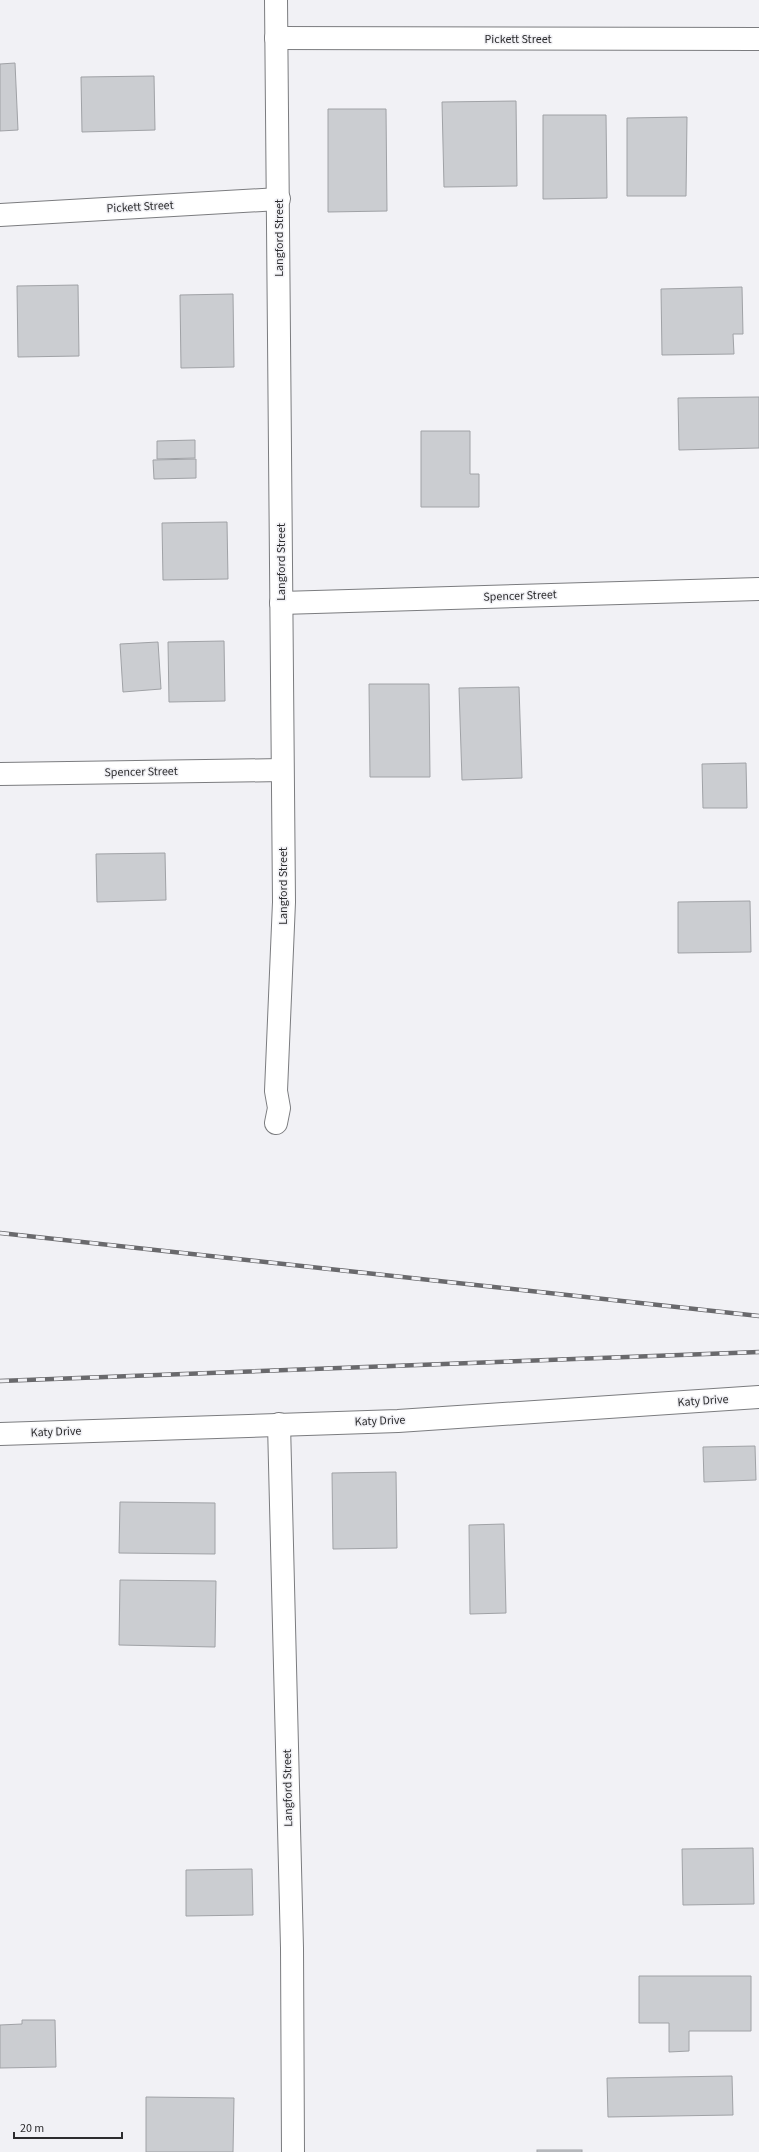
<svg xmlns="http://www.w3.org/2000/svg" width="759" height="2152" viewBox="0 0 759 2152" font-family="'Source Sans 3',sans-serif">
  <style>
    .building { fill: #cbcdd1; stroke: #a0a2a6 }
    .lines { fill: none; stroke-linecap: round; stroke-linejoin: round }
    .street-casing { stroke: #7b7c7f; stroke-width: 24 }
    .street { stroke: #fff; stroke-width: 22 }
    .rail-casing { stroke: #69696c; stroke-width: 4.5 }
    .rail { stroke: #f1f1f5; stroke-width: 3; stroke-dasharray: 9; stroke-linecap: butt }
    .labels { text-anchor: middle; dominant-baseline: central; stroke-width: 3; stroke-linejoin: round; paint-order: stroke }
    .street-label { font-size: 12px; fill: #2c2c2e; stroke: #f1f1f5 }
  </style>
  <rect width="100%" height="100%" fill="#f1f1f5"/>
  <g class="building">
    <polygon points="15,63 18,130 0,131 0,64"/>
    <polygon points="154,76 155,130 82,132 81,77"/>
    <polygon points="516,101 517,186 444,187 442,102"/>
    <polygon points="328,109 386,109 387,211 328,212"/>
    <polygon points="543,115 606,115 607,198 543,199"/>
    <polygon points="687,117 686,196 627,196 627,118"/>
    <polygon points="78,285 79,356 18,357 17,286"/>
    <polygon points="742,287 743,334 733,334 734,354 662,355 661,289"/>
    <polygon points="233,294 234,367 181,368 180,295"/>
    <polygon points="759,397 759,448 679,450 678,398"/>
    <polygon points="421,431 470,431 470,474 479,474 479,507 421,507"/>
    <polygon points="195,440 195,458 157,459 157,441"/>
    <polygon points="196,459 196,478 154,479 153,460"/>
    <polygon points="227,522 228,579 163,580 162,523"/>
    <polygon points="224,641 225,701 169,702 168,642"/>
    <polygon points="158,642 161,689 123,692 120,644"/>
    <polygon points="369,684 429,684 430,777 370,777"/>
    <polygon points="519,687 522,778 462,780 459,688"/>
    <polygon points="746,763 747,808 703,808 702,764"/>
    <polygon points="165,853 166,900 97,902 96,854"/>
    <polygon points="750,901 751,952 678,953 678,902"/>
    <polygon points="755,1446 756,1480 704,1482 703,1447"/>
    <polygon points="396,1472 397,1548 333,1549 332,1473"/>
    <polygon points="120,1502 215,1503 215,1554 119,1553"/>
    <polygon points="504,1524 506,1613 470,1614 469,1525"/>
    <polygon points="120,1580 216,1581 215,1647 119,1645"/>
    <polygon points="753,1848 754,1904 683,1905 682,1849"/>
    <polygon points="252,1869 253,1915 186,1916 186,1870"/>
    <polygon points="639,1976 751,1976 751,2031 689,2031 689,2051 669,2052 669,2023 639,2023"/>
    <polygon points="22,2020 55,2020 56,2067 0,2068 0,2025 22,2024"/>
    <polygon points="732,2076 733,2115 608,2117 607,2078"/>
    <polygon points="146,2097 234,2098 233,2152 146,2152"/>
    <rect x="537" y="2150" width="45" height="2"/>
  </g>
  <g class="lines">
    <g class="street-casing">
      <g id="street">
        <polyline points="276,0 284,902 276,1091 279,1108 276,1123"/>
        <polyline points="276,38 759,39"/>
        <polyline points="0,215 279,199"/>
        <polyline points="281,603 759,589"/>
        <polyline points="0,774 282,770"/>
        <polyline points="279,1424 292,1948 293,2152"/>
        <polyline points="0,1434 398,1421 759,1397"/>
      </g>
    </g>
    <use href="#street" class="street"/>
    <g class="rail-casing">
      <g id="rail">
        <polyline points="0,1233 759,1316"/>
        <polyline points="0,1381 759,1352"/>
      </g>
    </g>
    <use href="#rail" class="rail"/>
  </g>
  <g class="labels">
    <g class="street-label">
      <text x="518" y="39">Pickett Street</text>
      <text transform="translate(140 207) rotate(-3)">Pickett Street</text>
      <text transform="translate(279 238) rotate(-90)">Langford Street</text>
      <text transform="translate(281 562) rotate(-90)">Langford Street</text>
      <text transform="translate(520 596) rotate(-2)">Spencer Street</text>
      <text transform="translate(141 772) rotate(-1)">Spencer Street</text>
      <text transform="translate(283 886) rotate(-90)">Langford Street</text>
      <text transform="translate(703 1401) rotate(-4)">Katy Drive</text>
      <text transform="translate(380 1421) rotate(-2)">Katy Drive</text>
      <text transform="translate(56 1432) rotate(-2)">Katy Drive</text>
      <text transform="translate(288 1788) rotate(-91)">Langford Street</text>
    </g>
  </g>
  <path d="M14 2132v6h108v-6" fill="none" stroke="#2c2c2e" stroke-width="2"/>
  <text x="20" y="2132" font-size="12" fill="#2c2c2e" stroke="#f1f1f5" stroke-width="3" paint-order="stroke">20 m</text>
</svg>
